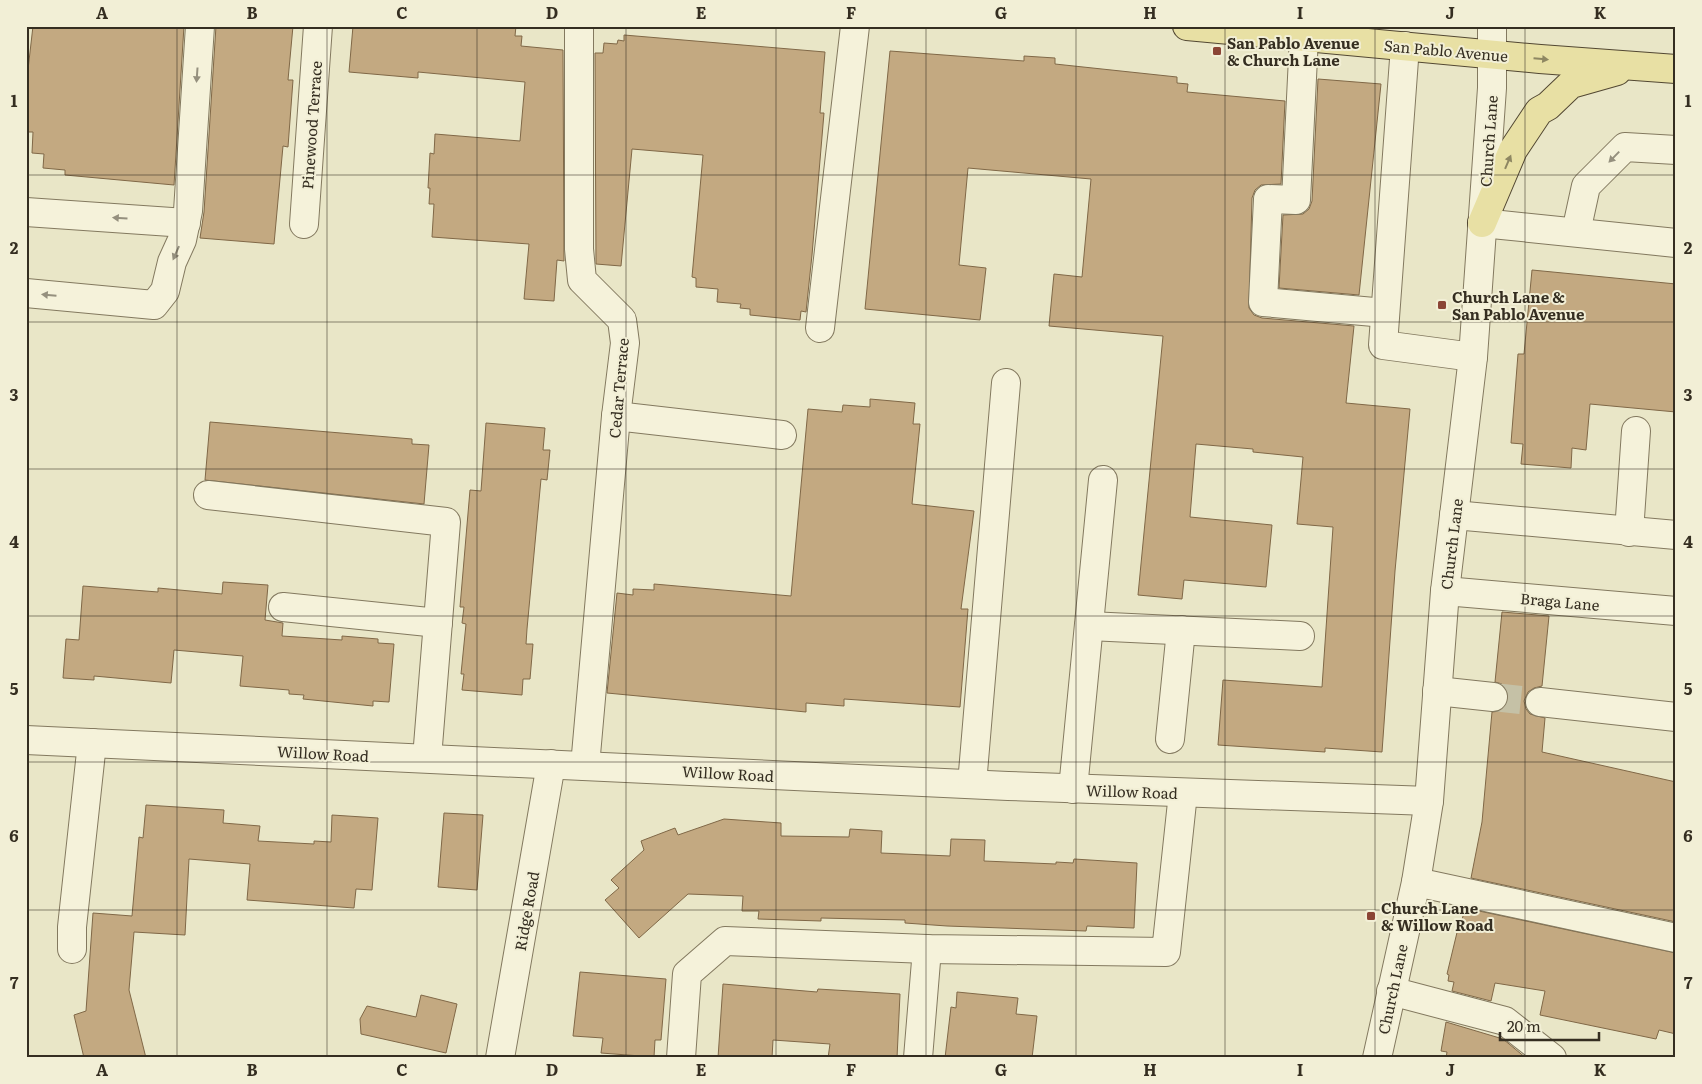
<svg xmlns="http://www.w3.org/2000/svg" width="1702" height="1084" viewBox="0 0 1702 1084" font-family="Literata,serif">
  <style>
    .building { fill: #c3a981; stroke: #806847 }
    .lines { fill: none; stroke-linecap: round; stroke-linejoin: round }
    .minor-tunnel { stroke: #c5c1a6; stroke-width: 28; stroke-dasharray: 28 14; stroke-linecap: butt }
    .minor-casing { stroke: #83795f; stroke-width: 30 }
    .major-casing { stroke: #524732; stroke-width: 30 }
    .minor { stroke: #f5f2da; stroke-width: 28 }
    .major { stroke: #e8e0a4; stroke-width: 28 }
    .oneway { fill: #8e8762 }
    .oneway2 { fill: #95907e }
    .grid { fill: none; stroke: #352e21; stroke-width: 1; stroke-opacity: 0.55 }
    .poi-dot { fill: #8b4535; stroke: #f2efd6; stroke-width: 2 }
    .labels { text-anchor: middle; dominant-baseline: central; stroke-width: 4; stroke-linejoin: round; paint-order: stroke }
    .poi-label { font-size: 15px; font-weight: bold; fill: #352e21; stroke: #f2efd6; text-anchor: start }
    .street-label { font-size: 15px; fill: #352e21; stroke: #f2efd6 }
    .neatline { fill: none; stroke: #352e21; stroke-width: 2 }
    .grid-label { font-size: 16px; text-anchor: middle; font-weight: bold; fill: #352e21 }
  </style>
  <rect width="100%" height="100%" fill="#e9e6c7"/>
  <g class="building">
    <polygon points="33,26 184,26 174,185 65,175 65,170 43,168 44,154 32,153 33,132 26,132 26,87"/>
    <polygon points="216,26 293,26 288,80 293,80 288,147 283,146 274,244 200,238 204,212"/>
    <polygon points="353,26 516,26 515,36 522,36 521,46 563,50 564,261 557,260 554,301 524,299 529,244 432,237 434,204 429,204 430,188 428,188 430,153 434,154 435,134 520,141 525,82 418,72 418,78 349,72"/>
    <polygon points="624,35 825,52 820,113 824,113 812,255 806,312 801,311 800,320 750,315 750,309 740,308 741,304 717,302 718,289 696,287 696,278 692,277 703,155 632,149 621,266 596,264 595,53 603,53 604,43 617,44 618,40 624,41"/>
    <polygon points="890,51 1024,61 1024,56 1055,58 1055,64 1177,77 1177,83 1188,84 1187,92 1285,101 1281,184 1261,185 1255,190 1252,198 1249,308 1254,315 1262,318 1354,326 1346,403 1410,409 1395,571 1382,752 1325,748 1325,752 1218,745 1223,680 1322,687 1333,527 1297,524 1303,457 1253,452 1253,449 1196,444 1190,517 1272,525 1266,587 1184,580 1182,599 1138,595 1163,336 1049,326 1054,274 1082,277 1091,179 968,168 959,265 986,268 980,320 865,309"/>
    <polygon points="1318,79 1381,84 1359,295 1279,288 1283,215 1303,214 1309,209 1312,201"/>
    <polygon points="1532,270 1676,284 1676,412 1590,404 1586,450 1572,448 1571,468 1521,464 1523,444 1511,443 1518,354 1524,354"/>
    <polygon points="870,399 915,403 913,424 920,424 912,504 974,511 961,609 968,609 960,707 844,699 844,706 806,703 806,712 607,693 617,593 633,595 633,589 654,590 654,584 791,596 808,409 842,412 843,405 870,407"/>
    <polygon points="210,422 412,439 412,444 429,445 424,504 205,480"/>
    <polygon points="486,423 545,428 543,450 550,450 547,480 541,479 527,629 526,644 533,644 530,679 523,679 522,695 462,690 464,674 461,674 466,624 462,623 464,607 460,607 470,490 481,491"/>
    <polygon points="223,582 268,585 265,620 283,623 282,636 342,640 342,636 378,639 378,643 394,644 389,702 373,701 373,706 303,699 304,695 289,694 289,690 240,686 243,656 174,650 171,683 94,676 94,680 63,678 66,639 79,640 83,586 158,592 158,588 222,594"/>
    <polygon points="1502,612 1549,616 1542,686 1534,688 1528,692 1524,701 1526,709 1530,714 1545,718 1542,752 1676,782 1676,922 1471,878 1482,822 1492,712 1500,711 1505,707 1508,699 1507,690 1502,684 1495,682"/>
    <polygon points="146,805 224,810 223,823 260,826 258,841 314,844 314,841 331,842 332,815 378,818 372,890 356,889 354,908 247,900 250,864 189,859 185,935 134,932 129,990 146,1058 84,1058 74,1015 86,1011 93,913 132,916 139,837 143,838"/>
    <polygon points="444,813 483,815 477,890 438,887"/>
    <polygon points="724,819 781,823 781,836 849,837 850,829 882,831 881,853 950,856 951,839 985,840 984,861 1056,864 1056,862 1073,863 1074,859 1137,863 1134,928 1087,926 1086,931 947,926 905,923 905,920 821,918 821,921 758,919 759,911 742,911 743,896 688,894 639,938 605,900 619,888 611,880 644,850 641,841 675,828 678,835"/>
    <polygon points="1465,908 1676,953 1676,1034 1659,1030 1656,1039 1540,1015 1545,991 1495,983 1491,1001 1452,991 1454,982 1448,981 1449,975 1447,974 1460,920 1462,920"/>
    <polygon points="580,972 666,979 661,1040 655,1040 654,1057 601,1053 603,1038 573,1036"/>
    <polygon points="723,984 817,992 818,989 900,994 897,1058 828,1058 830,1044 773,1040 772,1058 718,1058"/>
    <polygon points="957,992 1018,998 1016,1014 1037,1016 1032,1058 945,1058 951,1007 956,1008"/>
    <polygon points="421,995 457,1004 446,1053 361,1034 360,1019 367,1006 416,1017"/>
    <polygon points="1446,1022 1503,1039 1526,1058 1446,1058 1447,1052 1441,1051"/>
  </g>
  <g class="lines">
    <polyline class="minor-tunnel" points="1493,697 1540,702"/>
    <g class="minor-casing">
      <g id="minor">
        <polyline points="579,26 579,249 582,280 622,320 625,343 616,416 585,766"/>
        <polyline points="1304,37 1296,200 1268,199 1263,302 1385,313"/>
        <polyline points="1405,46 1383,345 1473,357"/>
        <polyline points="26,212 186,223"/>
        <polyline points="1482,223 1676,243"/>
        <polyline points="304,224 318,26"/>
        <polyline points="1576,232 1586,186 1625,147 1676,150"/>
        <polyline points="26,293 154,305 165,291 172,262 182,240 188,211 200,26"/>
        <polyline points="820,328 855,26"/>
        <polyline points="616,416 782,435"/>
        <polyline points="208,495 446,522 427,758"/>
        <polyline points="1454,515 1676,535"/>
        <polyline points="1629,532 1636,431"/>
        <polyline points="1445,591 1676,611"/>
        <polyline points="283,607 438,623"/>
        <polyline points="1089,626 1300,636"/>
        <polyline points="1437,691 1493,697"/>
        <polyline points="1540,702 1676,717"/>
        <polyline points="1170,739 1181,630"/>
        <polyline points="26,740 1008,786 1429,801"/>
        <polyline points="972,784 1006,383"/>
        <polyline points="1073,789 1103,480"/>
        <polyline points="1416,882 1676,938"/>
        <polyline points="72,949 72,927 92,743"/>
        <polyline points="1391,991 1505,1021 1552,1058"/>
        <polyline points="500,1058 551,764"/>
        <polyline points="681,1058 687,974 725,941 927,949 1166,952 1183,793"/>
        <polyline points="918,1058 927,949"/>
        <polyline points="1377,1058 1416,882 1429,801 1445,591 1473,357 1492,88 1492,26"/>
      </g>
    </g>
    <g class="major-casing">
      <g id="major">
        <polyline points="1187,26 1540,59 1676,69"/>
        <polyline points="1482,223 1513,150 1539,111 1548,106 1571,84 1617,71"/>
      </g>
    </g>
    <use href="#minor" class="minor"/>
    <use href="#major" class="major"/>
  </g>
  <defs><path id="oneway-solid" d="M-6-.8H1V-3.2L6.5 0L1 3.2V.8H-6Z" transform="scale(1.25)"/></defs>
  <g class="oneway">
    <use href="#oneway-solid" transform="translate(1541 59) rotate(5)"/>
    <use href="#oneway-solid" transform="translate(1508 162) rotate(-67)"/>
  </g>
  <g class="oneway2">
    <use href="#oneway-solid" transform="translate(197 75) rotate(94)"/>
    <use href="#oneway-solid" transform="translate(1614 157) rotate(134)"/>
    <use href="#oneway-solid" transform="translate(120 218) rotate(-176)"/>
    <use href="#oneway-solid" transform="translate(176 253) rotate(114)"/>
    <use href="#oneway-solid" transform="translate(49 295) rotate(-175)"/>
  </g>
  <path class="grid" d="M177,26v1032M327,26v1032M477,26v1032M626,26v1032M776,26v1032M926,26v1032M1076,26v1032M1225,26v1032M1375,26v1032M1525,26v1032M26,175h1650M26,322h1650M26,469h1650M26,616h1650M26,762h1650M26,910h1650"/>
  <g class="poi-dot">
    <rect x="1212" y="46" width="10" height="10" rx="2.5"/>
    <rect x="1437" y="300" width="10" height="10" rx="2.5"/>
    <rect x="1366" y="911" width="10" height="10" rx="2.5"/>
  </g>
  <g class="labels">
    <g class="poi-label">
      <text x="1227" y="42">San Pablo Avenue<tspan x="1227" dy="17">&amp; Church Lane</tspan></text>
      <text x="1452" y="296">Church Lane &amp;<tspan x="1452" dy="17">San Pablo Avenue</tspan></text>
      <text x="1381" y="907">Church Lane<tspan x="1381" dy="17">&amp; Willow Road</tspan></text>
    </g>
    <g class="street-label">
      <text transform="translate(1446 50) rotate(5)">San Pablo Avenue</text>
      <text transform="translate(311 125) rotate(-86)">Pinewood Terrace</text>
      <text transform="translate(1488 141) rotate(-86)">Church Lane</text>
      <text transform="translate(618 388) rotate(-85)">Cedar Terrace</text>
      <text transform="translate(1451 544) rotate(-83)">Church Lane</text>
      <text transform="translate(1560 601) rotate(5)">Braga Lane</text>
      <text transform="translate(323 753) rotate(3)">Willow Road</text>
      <text transform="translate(728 773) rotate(3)">Willow Road</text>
      <text transform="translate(1132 791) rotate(2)">Willow Road</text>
      <text transform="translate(526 911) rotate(-80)">Ridge Road</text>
      <text transform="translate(1392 989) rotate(-78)">Church Lane</text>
    </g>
  </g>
  <rect width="1702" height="1084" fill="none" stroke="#f2efd6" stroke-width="55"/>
  <path d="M1500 1032v8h99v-8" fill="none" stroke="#352e21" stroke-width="2.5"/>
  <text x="1507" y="1032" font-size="15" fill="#352e21" stroke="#f2efd6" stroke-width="4" paint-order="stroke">20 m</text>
  <rect x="28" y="28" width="1646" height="1028" class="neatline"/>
  <g class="grid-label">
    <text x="102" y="19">A</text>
    <text x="252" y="19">B</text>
    <text x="402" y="19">C</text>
    <text x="552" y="19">D</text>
    <text x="701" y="19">E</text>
    <text x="851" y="19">F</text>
    <text x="1001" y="19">G</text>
    <text x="1150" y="19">H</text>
    <text x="1300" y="19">I</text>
    <text x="1450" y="19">J</text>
    <text x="1600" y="19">K</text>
    <text x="14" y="107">1</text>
    <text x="1688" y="107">1</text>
    <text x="14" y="254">2</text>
    <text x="1688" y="254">2</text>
    <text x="14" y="401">3</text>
    <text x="1688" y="401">3</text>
    <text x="14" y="548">4</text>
    <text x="1688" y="548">4</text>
    <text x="14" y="695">5</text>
    <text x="1688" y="695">5</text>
    <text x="14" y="842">6</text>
    <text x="1688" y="842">6</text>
    <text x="14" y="989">7</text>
    <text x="1688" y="989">7</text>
    <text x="102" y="1076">A</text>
    <text x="252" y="1076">B</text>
    <text x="402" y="1076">C</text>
    <text x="552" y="1076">D</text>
    <text x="701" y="1076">E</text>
    <text x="851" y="1076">F</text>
    <text x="1001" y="1076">G</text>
    <text x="1150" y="1076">H</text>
    <text x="1300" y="1076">I</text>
    <text x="1450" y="1076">J</text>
    <text x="1600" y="1076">K</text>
  </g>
</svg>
